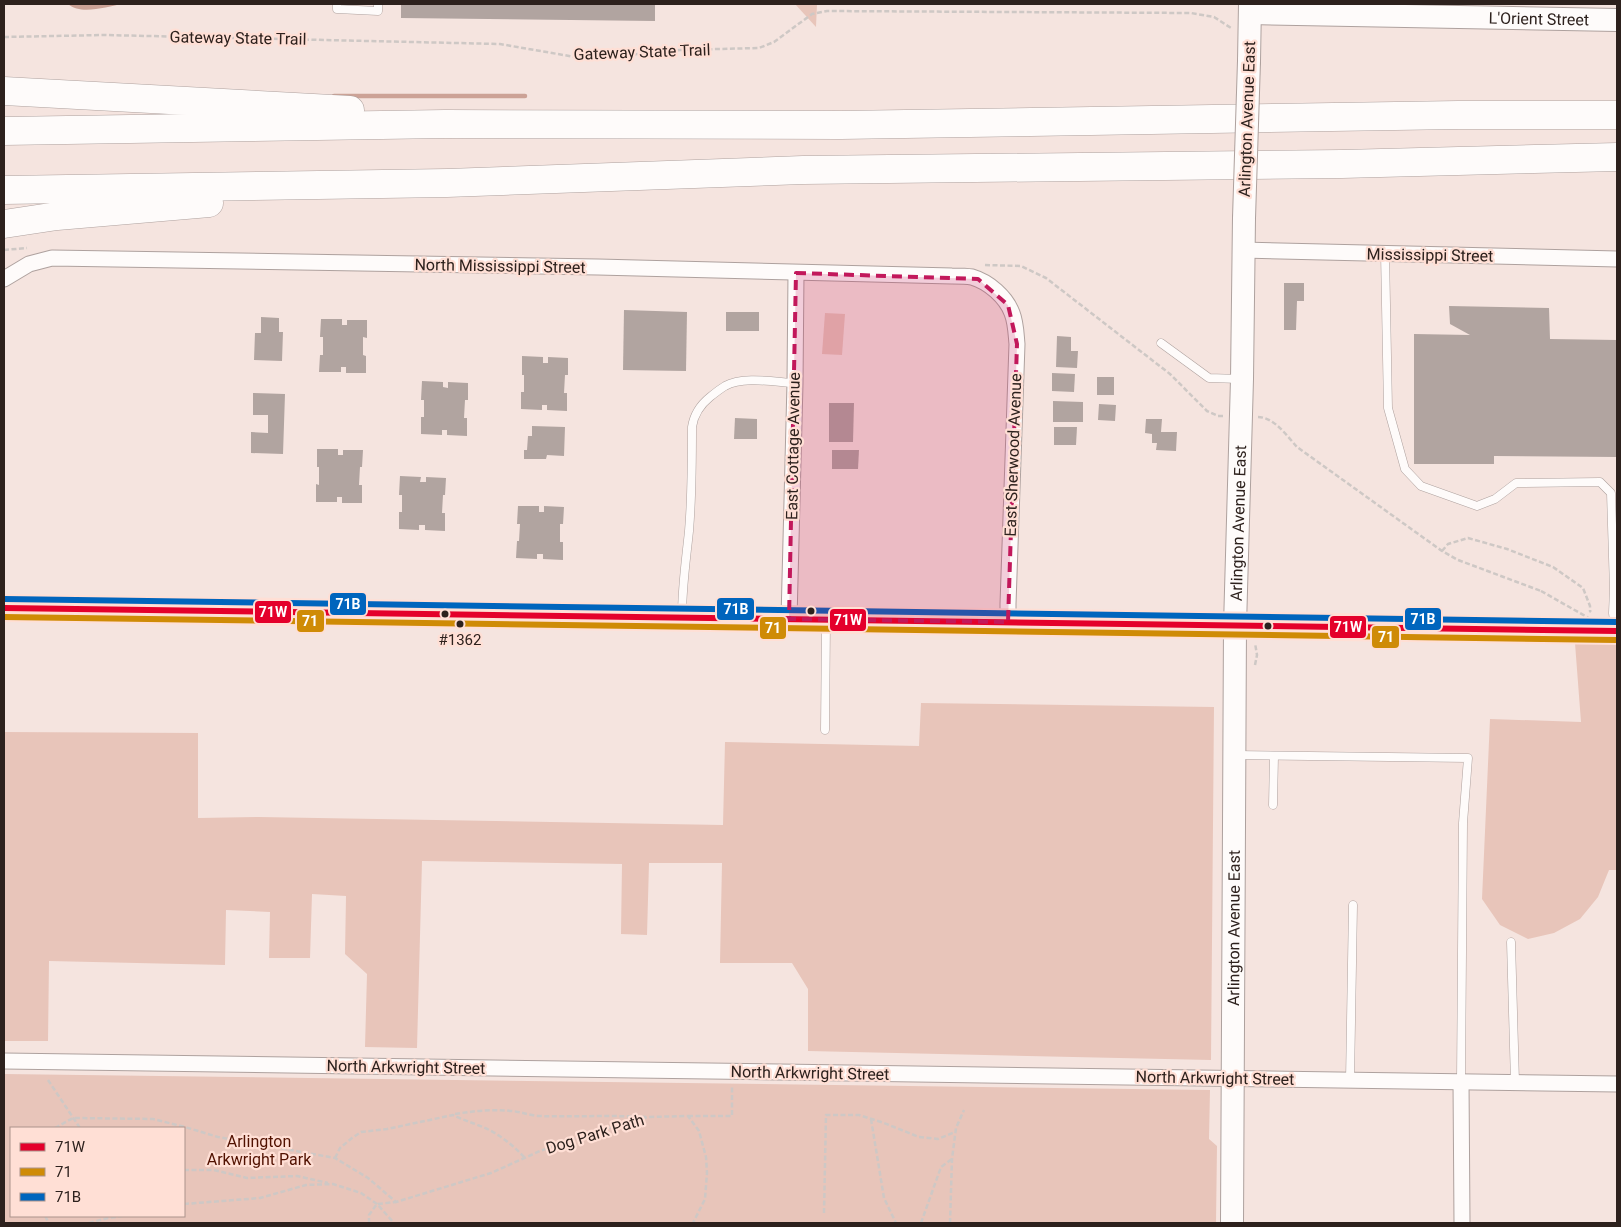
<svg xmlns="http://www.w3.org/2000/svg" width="1621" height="1227" viewBox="0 0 1621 1227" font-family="Roboto,sans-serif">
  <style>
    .green { fill: #e8c5ba; fill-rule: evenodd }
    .water { fill: #cca296 }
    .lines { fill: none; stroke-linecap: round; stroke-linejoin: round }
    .stream { stroke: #cca296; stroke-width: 4.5 }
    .building { fill: #b1a4a0 }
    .lane-casing { stroke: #aea19e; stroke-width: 9 }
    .street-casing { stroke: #aea19e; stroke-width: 17 }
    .secondary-casing { stroke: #aea19e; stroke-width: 24 }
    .highway-casing { stroke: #aea19e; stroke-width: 29 }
    .path { stroke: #cec8c5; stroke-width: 2.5; stroke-dasharray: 5 2.5; stroke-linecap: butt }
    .lane { stroke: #fefbfa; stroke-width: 8 }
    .street { stroke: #fefbfa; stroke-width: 15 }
    .secondary { stroke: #fefbfa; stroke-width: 22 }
    .highway { stroke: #fefbfa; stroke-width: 28 }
    .secondary-bridge-casing { stroke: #aea19e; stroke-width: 24; stroke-linecap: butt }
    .path-bridge { stroke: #cec8c5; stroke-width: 2.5; stroke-dasharray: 5 2.5; stroke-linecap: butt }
    .secondary-bridge { stroke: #fefbfa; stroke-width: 22 }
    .bus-1-casing { stroke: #ffdfd5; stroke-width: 10 }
    .bus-2-casing { stroke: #ffdfd5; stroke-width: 10 }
    .bus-3-casing { stroke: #ffdfd5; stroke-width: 10 }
    .bus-1 { stroke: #e4002b; stroke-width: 6 }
    .bus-2 { stroke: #cf8b06; stroke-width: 6 }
    .bus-3 { stroke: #0065bd; stroke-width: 6 }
    .marked { fill: #c2185b; fill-opacity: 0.2; stroke: #c2185b; stroke-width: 4; stroke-dasharray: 10 6; stroke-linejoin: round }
    .bus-dot { fill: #2d211d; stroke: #ffdfd5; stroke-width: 2 }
    .labels { text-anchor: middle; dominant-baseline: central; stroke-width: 4.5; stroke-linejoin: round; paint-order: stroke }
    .bus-label { font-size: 15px; fill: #2d211d; stroke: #ffdfd5 }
    .street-label { font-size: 16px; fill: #2d211d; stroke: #ffdfd5 }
    .park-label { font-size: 16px; fill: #511100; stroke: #ffdfd5 }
    .line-badge { stroke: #ffdfd5; stroke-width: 2 }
    .badge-label { font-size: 14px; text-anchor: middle; font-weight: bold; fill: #fff }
  </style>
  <rect width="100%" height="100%" fill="#f5e4df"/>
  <g class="green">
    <polygon points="795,4 817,4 816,27"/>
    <polygon points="825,313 845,314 842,355 822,354"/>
    <polygon points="1574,630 1617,638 1617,870 1609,870 1598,897 1580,919 1554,933 1528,939 1500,925 1482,899 1490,719 1581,722"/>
    <polygon points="921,703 1214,707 1211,1060 808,1051 808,989 792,963 720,963 722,863 649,863 647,935 621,934 622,864 422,861 417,1048 365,1047 367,974 345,954 346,896 312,894 310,958 269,958 270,912 226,910 225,965 49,961 48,1041 4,1041 4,732 198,733 198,818 259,817 723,825 725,742 919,746"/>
    <path d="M4,1074l1206,16 -1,49 8,7 -1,77h-1212zM11,1128h173v88h-173z"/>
  </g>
  <path class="water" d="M68,4h55c-16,2 -41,12 -55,0z"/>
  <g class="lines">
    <polyline class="stream" points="334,96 525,96"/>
  </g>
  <g class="building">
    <polygon points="401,4 655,4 655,21 401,18"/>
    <polygon points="1284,283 1304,283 1304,301 1297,301 1296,330 1284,330"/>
    <polygon points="1449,306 1549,308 1550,339 1617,340 1617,457 1494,456 1494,464 1414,464 1414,334 1470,335 1450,324"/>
    <polygon points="624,310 687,312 686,371 623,370"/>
    <rect x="726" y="312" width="33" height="19"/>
    <polygon points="261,317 279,318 279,332 283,332 282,361 254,360 255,333 261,333"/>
    <polygon points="321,319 342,319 342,325 347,325 347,320 367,320 367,338 363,337 363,355 366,356 366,373 346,373 346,367 341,367 341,372 319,372 320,355 323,355 323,337 320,337"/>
    <polygon points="1057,336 1071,337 1071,351 1078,351 1077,368 1056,367"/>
    <polygon points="522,356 543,357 543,363 548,363 548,357 568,358 568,375 565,375 564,393 567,393 567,411 547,410 547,405 542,405 542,410 521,409 521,392 524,392 524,375 522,375"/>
    <polygon points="1052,373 1075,374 1074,392 1052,391"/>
    <rect x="1097" y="377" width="17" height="18"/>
    <polygon points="422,381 443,382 443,387 448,388 448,382 468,383 468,400 465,400 464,418 467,418 467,436 447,435 447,430 442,430 442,435 421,434 421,417 424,417 424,400 421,400"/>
    <polygon points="253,393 285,394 283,454 251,453 251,432 268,433 268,415 253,415"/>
    <polygon points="1053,401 1083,402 1083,422 1053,422"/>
    <polygon points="829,403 854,403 853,442 829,442"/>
    <polygon points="1099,404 1116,405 1115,421 1098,420"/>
    <polygon points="735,418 757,419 757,439 734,439"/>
    <polygon points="1146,419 1162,419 1161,432 1177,432 1176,451 1156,450 1157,443 1152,443 1152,434 1145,433"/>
    <polygon points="532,426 565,427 564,456 547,455 546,459 524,459 524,450 527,450 528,436 532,436"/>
    <polygon points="1054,427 1077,427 1076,445 1054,445"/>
    <polygon points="317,449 338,449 338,455 343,455 343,450 363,450 362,467 360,467 359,485 362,485 362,503 342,503 342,497 337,497 337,502 316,502 316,484 319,485 319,467 317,467"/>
    <polygon points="832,450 859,450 858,469 832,469"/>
    <polygon points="400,476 421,477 420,482 426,482 426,477 446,478 445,495 443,495 442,513 445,513 445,531 425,530 425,525 419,525 419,530 399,529 399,512 402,512 402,495 399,495"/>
    <polygon points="518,506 539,506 539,512 544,512 544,506 564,507 563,524 560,524 560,542 563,542 563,560 543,559 543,554 537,554 537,559 516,558 517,541 519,541 520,524 517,524"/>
  </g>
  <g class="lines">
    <g class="lane-casing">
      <g id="lane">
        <polyline points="337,4 337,9 378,11 378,4"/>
        <polyline points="1385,253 1388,408 1405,469 1421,486 1477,506 1495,499 1516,483 1600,482 1611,493 1614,589 1613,613 1615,629"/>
        <polyline points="1161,343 1209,378 1240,379"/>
        <path d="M682,616c0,-29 4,-56 7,-85 3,-35 3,-70 3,-104 2,-13 8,-22 18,-30 5,-4 10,-8 15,-11 18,-10 50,-4 70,-3"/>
        <polyline points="825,730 826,622"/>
        <polyline points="1236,755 1468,758 1463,823 1461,1081"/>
        <polyline points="1273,805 1274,756"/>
        <polyline points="1511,942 1515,1082"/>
        <polyline points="1350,1080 1353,905"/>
      </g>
    </g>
    <g class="street-casing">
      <g id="street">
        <polyline points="1242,250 1617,259"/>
        <path d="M4,279l25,-15 23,-6 546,9 354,9c7,0 14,0 20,1 17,5 34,20 40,36 4,10 4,21 5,31l-9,260v18"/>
        <polyline points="789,619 795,383 796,273"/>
        <polyline points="4,1061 1617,1084"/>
        <polyline points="1461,1081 1462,1223"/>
      </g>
    </g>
    <g class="secondary-casing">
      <g id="secondary">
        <path id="s1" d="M1250,13l367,7"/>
        <polyline points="1249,61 1250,4"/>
        <polyline points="4,608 1617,631"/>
        <path id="s2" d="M1232,1223l3,-597 7,-247 2,-161"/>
      </g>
    </g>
    <g class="highway-casing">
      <g id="highway">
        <polyline points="4,91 350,110"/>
        <polyline points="4,131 445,124 841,125 1458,115 1617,115"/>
        <polyline points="4,190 447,183 803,170 1342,164 1617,157"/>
        <polyline points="4,224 57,216 209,203"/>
      </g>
    </g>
    <g class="path">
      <polyline points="4,37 105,35 500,44 575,57 605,57 680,50 759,48 774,42 812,14 827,11 1191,13 1214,17 1231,28"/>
      <polyline points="4,250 27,248"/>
      <polyline points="985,265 1021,266 1046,278 1170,374 1207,411 1218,416 1223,416"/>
      <path d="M1258,417c16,0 29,19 39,30l145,104 16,9 83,31"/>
      <polyline points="1442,551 1448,544 1468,538 1507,549 1553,567 1583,588 1590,606 1590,611 1591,612"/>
      <polyline points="1255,665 1257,655 1255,643"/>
      <polyline points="48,1080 80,1128"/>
      <path d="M455,1114c19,-3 37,-5 57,-3 9,1 17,4 26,5 36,1 72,-1 108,1"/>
      <polyline points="688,1116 732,1116 732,1086"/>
      <polyline points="871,1119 884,1198 896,1223"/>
      <polyline points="55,1128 73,1118 153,1119 185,1127 218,1137 335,1158 368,1178 396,1202 491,1173 540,1151 593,1132 648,1117 688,1116 699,1131 706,1157 707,1173 705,1199 693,1223"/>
      <path d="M335,1158l5,-10 12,-10 9,-6 26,-3 66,-14c10,5 20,8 30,12 16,7 30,18 42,31"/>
      <polyline points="184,1170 214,1170 247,1178 297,1176 328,1183"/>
      <polyline points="184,1204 260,1198 306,1185 333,1184 361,1193 377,1204 394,1223"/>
      <polyline points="824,1213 826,1115 859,1115 884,1123 919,1137 938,1139 955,1132"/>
      <polyline points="45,1216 49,1223"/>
      <polyline points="89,1223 108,1218 122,1216"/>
      <polyline points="369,1223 369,1215 377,1204 396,1202"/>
      <polyline points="921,1223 941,1167 952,1159"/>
      <polyline points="950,1223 952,1159 956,1128 964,1110"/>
    </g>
    <use href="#lane" class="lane"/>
    <use href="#street" class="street"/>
    <use href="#secondary" class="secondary"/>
    <use href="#highway" class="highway"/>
    <g class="secondary-bridge-casing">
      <polyline id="secondary-bridge" points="1244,218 1249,61"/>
    </g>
    <polyline class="path-bridge" points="1541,591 1617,634"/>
    <use href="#secondary-bridge" class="secondary-bridge"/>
    <g class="bus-1-casing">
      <polyline id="bus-1" points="4,608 1617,631"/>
    </g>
    <g class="bus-2-casing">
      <polyline id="bus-2" points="4,617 1617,640"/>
    </g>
    <g class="bus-3-casing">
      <polyline id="bus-3" points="4,599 1617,622"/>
    </g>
    <use href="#bus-1" class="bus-1"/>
    <use href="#bus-2" class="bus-2"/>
    <use href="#bus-3" class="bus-3"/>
  </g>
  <path class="marked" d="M796,273l182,6 30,26 9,39 -9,278 -219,-3z"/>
  <g class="bus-dot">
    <circle cx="811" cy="611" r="4.5"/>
    <circle cx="445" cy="614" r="4.5"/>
    <circle cx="460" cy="624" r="4.5"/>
    <circle cx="1268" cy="626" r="4.5"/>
  </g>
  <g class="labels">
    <g class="bus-label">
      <text x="460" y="640">#1362</text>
    </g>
    <g class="street-label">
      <text stroke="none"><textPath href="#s1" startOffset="289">L'Orient Street</textPath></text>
      <text transform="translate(238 38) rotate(1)">Gateway State Trail</text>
      <text transform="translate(642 52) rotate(-2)">Gateway State Trail</text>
      <text transform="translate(1247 119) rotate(-88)">Arlington Avenue East</text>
      <text transform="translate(1430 255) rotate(1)">Mississippi Street</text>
      <text transform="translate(500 266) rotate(1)">North Mississippi Street</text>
      <text transform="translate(793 446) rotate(-89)">East Cottage Avenue</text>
      <text transform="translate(1013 455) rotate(-88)">East Sherwood Avenue</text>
      <text stroke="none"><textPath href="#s2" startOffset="700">Arlington Avenue East</textPath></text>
      <text stroke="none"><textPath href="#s2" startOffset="295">Arlington Avenue East</textPath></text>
      <text transform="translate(406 1067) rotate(1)">North Arkwright Street</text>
      <text transform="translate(810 1073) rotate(1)">North Arkwright Street</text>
      <text transform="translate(1215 1078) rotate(1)">North Arkwright Street</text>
      <text transform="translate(595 1134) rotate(-17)">Dog Park Path</text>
    </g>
    <g class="park-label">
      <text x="259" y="1141">Arlington<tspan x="259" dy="18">Arkwright Park</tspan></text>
    </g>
  </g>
  <g class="line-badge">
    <rect x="329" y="592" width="38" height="24" rx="5" fill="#0065bd"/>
    <rect x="716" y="597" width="39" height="24" rx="5" fill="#0065bd"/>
    <rect x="254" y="600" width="38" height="24" rx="5" fill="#e4002b"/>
    <rect x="1404" y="607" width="38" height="24" rx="5" fill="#0065bd"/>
    <rect x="829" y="608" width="38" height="24" rx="5" fill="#e4002b"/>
    <rect x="296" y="609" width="29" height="24" rx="5" fill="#cf8b06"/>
    <rect x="1329" y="615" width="38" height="24" rx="5" fill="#e4002b"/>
    <rect x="759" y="616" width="28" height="24" rx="5" fill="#cf8b06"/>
    <rect x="1371" y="625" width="29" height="24" rx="5" fill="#cf8b06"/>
  </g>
  <g class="badge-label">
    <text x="348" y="609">71B</text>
    <text x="736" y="614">71B</text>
    <text x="273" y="617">71W</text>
    <text x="1423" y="624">71B</text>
    <text x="848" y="625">71W</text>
    <text x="310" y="626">71</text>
    <text x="1348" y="632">71W</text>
    <text x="773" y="633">71</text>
    <text x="1386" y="642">71</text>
  </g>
  <rect width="1621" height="1227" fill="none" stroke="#2d211d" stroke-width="10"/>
  <rect x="10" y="1127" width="175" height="90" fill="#ffdfd5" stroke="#ab938b"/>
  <rect x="20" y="1143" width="25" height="8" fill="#e4002b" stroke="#ab938b"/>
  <text x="55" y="1152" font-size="15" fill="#2d211d">71W</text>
  <rect x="20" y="1168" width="25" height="8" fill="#cf8b06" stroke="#ab938b"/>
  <text x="55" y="1177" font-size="15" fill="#2d211d">71</text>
  <rect x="20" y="1193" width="25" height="8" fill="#0065bd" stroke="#ab938b"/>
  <text x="55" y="1202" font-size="15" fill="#2d211d">71B</text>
</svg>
